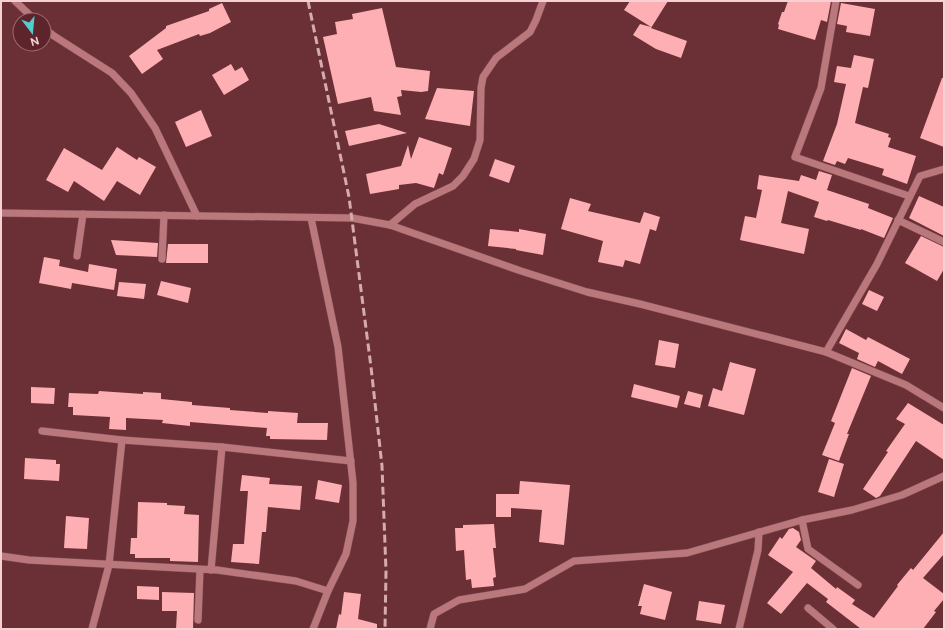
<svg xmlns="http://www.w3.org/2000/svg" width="945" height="630" viewBox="0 0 945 630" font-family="Figtree,sans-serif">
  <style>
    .building { fill: #fdafb4 }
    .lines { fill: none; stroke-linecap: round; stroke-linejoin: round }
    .minor-casing { stroke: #7f4d54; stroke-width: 8 }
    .minor { stroke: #ba787c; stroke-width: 7 }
    .rail { stroke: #d5abae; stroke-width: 3; stroke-dasharray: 8 4; stroke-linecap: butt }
  </style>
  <rect width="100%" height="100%" fill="#6a3036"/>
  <g class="building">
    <polygon points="630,1 668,1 651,28 687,41 681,58 656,49 633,35 640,24 651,27 624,10"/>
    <polygon points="788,1 831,1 827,22 821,20 815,40 778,29 779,25 778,24 782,12 784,12"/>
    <polygon points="222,3 231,22 210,33 200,36 199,34 157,50 163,59 142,74 129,56 166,28 166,26 209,11 209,9"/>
    <polygon points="841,3 875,9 870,36 846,32 847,26 837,24"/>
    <polygon points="382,8 396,67 430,71 428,91 421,92 401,90 402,96 397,97 401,115 374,111 371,97 338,104 323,37 337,34 335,22 353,19 352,14"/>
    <polygon points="854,55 874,59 868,88 863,87 855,123 889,134 888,137 891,138 888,147 916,156 907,184 882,175 884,169 848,158 845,164 837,161 835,165 823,161 837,124 846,84 834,82 837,66 851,68"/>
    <polygon points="231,64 235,71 242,67 249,80 224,95 212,75"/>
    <polygon points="942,78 944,78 944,147 920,138"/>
    <polygon points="437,88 474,91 470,126 425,119"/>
    <polygon points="201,110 212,136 186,147 175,122"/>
    <polygon points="379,124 407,133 349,146 345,131"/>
    <polygon points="419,137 452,148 443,175 439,173 434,188 416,183 399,185 399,189 370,194 366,174 401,166 408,145 411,159"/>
    <polygon points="117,147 137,160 139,157 156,167 140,195 117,181 104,201 74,181 68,192 46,180 64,148 102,170"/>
    <polygon points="495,159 515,166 509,183 489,176"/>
    <polygon points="819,171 832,175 827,190 869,204 868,208 893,218 884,238 861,229 861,230 828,220 827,221 814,217 819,202 788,191 781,223 809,229 804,254 740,240 745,216 756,218 762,190 757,189 759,175 799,181 801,175 816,180"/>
    <polygon points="919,196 944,207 944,236 909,218"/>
    <polygon points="570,198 591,204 588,211 640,223 644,212 660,217 656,231 650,229 640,264 625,260 623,267 598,262 603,241 561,229"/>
    <polygon points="490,229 519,232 519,229 546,234 543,255 516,250 516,249 488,246"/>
    <polygon points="921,236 944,247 944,269 937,281 905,263"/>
    <polygon points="111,240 158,243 157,257 116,255"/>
    <polygon points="168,244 208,244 208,263 166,263"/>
    <polygon points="44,257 60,260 59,266 88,272 89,264 117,269 114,290 72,283 71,289 39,283"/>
    <polygon points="161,281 191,288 188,303 157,295"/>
    <polygon points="119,282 146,284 144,299 117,296"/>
    <polygon points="869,290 884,297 877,311 862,304"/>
    <polygon points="846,329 866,340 868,337 910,359 902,374 878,361 875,367 857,359 859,353 839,343"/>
    <polygon points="659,340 679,344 675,368 655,365"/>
    <polygon points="730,362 756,369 744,415 708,406 713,388 722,391"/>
    <polygon points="852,368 871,376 847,434 849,434 839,461 822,455 835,423 831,421"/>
    <polygon points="634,384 680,396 677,408 631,397"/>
    <polygon points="31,387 55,388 54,404 31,403"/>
    <polygon points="99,391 143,394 143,392 161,393 161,399 192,402 192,405 230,408 230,410 268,413 268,411 298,413 297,423 328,423 327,440 270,439 270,436 266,436 267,428 190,422 190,426 162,423 163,420 126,418 126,430 109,429 110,417 73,415 73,407 68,407 69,393 98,394"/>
    <polygon points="688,391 703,395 700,408 684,404"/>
    <polygon points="908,403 944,425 944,460 916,441 880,496 876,498 863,489 888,452 886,451 905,424 896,419"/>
    <polygon points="25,458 56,460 56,464 60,464 59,481 24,479"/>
    <polygon points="829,459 844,464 834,497 818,492"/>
    <polygon points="242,475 270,478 269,484 302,486 300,510 268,507 266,532 262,532 259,564 231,562 233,544 244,544 248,491 240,491"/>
    <polygon points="318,480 342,485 339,503 315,499"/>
    <polygon points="520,481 570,485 564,545 539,542 542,510 511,508 511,517 496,517 496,494 519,494"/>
    <polygon points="138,502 167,503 167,505 185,506 184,514 199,515 198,562 170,561 170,558 135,558 135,554 130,554 131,538 137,538"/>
    <polygon points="66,516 89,518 87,549 64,548"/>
    <polygon points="494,524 496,548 493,548 496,577 493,578 494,586 472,588 471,579 466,580 464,550 456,551 455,528 463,528 463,525"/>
    <polygon points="793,528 799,532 801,540 796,547 816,561 811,568 836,589 837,587 855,600 852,604 874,618 898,586 897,585 911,568 913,570 944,532 944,554 923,578 944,594 944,599 934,611 936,612 923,629 861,629 826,602 828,599 807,583 781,614 767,603 793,572 768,555 780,537 782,539 789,529"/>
    <polygon points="644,584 672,592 665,620 640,614 642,606 638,606"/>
    <polygon points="137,586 159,587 159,600 137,599"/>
    <polygon points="162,592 194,593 193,629 176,629 177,611 162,611"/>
    <polygon points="344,592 361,594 358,619 377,624 377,629 336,629 339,614 341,615"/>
    <polygon points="699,601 725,605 721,624 696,620"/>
  </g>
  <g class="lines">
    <g class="minor-casing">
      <g id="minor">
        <polyline points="15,1 35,20"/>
        <polyline points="836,1 821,88 795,157 909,196"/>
        <polyline points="44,28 54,36 112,73 131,93 155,128 197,216"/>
        <polyline points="1,213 352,218 390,225 521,271 587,292 640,304 826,352 906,385 944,408"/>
        <polyline points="311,218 338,347 353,483 353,521 346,554 328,591 313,629"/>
        <polyline points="898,220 944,242"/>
        <polyline points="390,225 415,204 453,186 463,176 474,159 480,140 481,88 483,77 496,58 530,32 536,20 543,1"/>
        <polyline points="77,256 83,214"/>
        <polyline points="162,259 164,215"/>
        <polyline points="826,352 877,264 920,176 944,169"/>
        <polyline points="42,431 122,440 222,447 351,461"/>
        <polyline points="802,520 808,549 858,585"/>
        <polyline points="1,556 29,560 217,570 296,581 328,591"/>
        <polyline points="211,570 222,447"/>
        <polyline points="808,608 833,629"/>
        <polyline points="198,620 200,570"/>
        <polyline points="92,629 109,565 122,440"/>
        <polyline points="430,629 434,614 459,600 525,589 574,561 687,553 802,520 852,510 902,495 944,476"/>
        <polyline points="739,629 758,550 759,532"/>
      </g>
    </g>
    <use href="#minor" class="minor"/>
    <polyline class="rail" points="308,1 349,197 371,367 382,466 386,571 385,629"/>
  </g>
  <rect width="945" height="630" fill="none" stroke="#f6d1d3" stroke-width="4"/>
  <g transform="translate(32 32) rotate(164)"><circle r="19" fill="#5d252b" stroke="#9a6a6e"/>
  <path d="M0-3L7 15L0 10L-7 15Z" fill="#52cdcd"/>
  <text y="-6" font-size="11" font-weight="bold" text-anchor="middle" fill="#f6d1d3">N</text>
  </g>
</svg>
